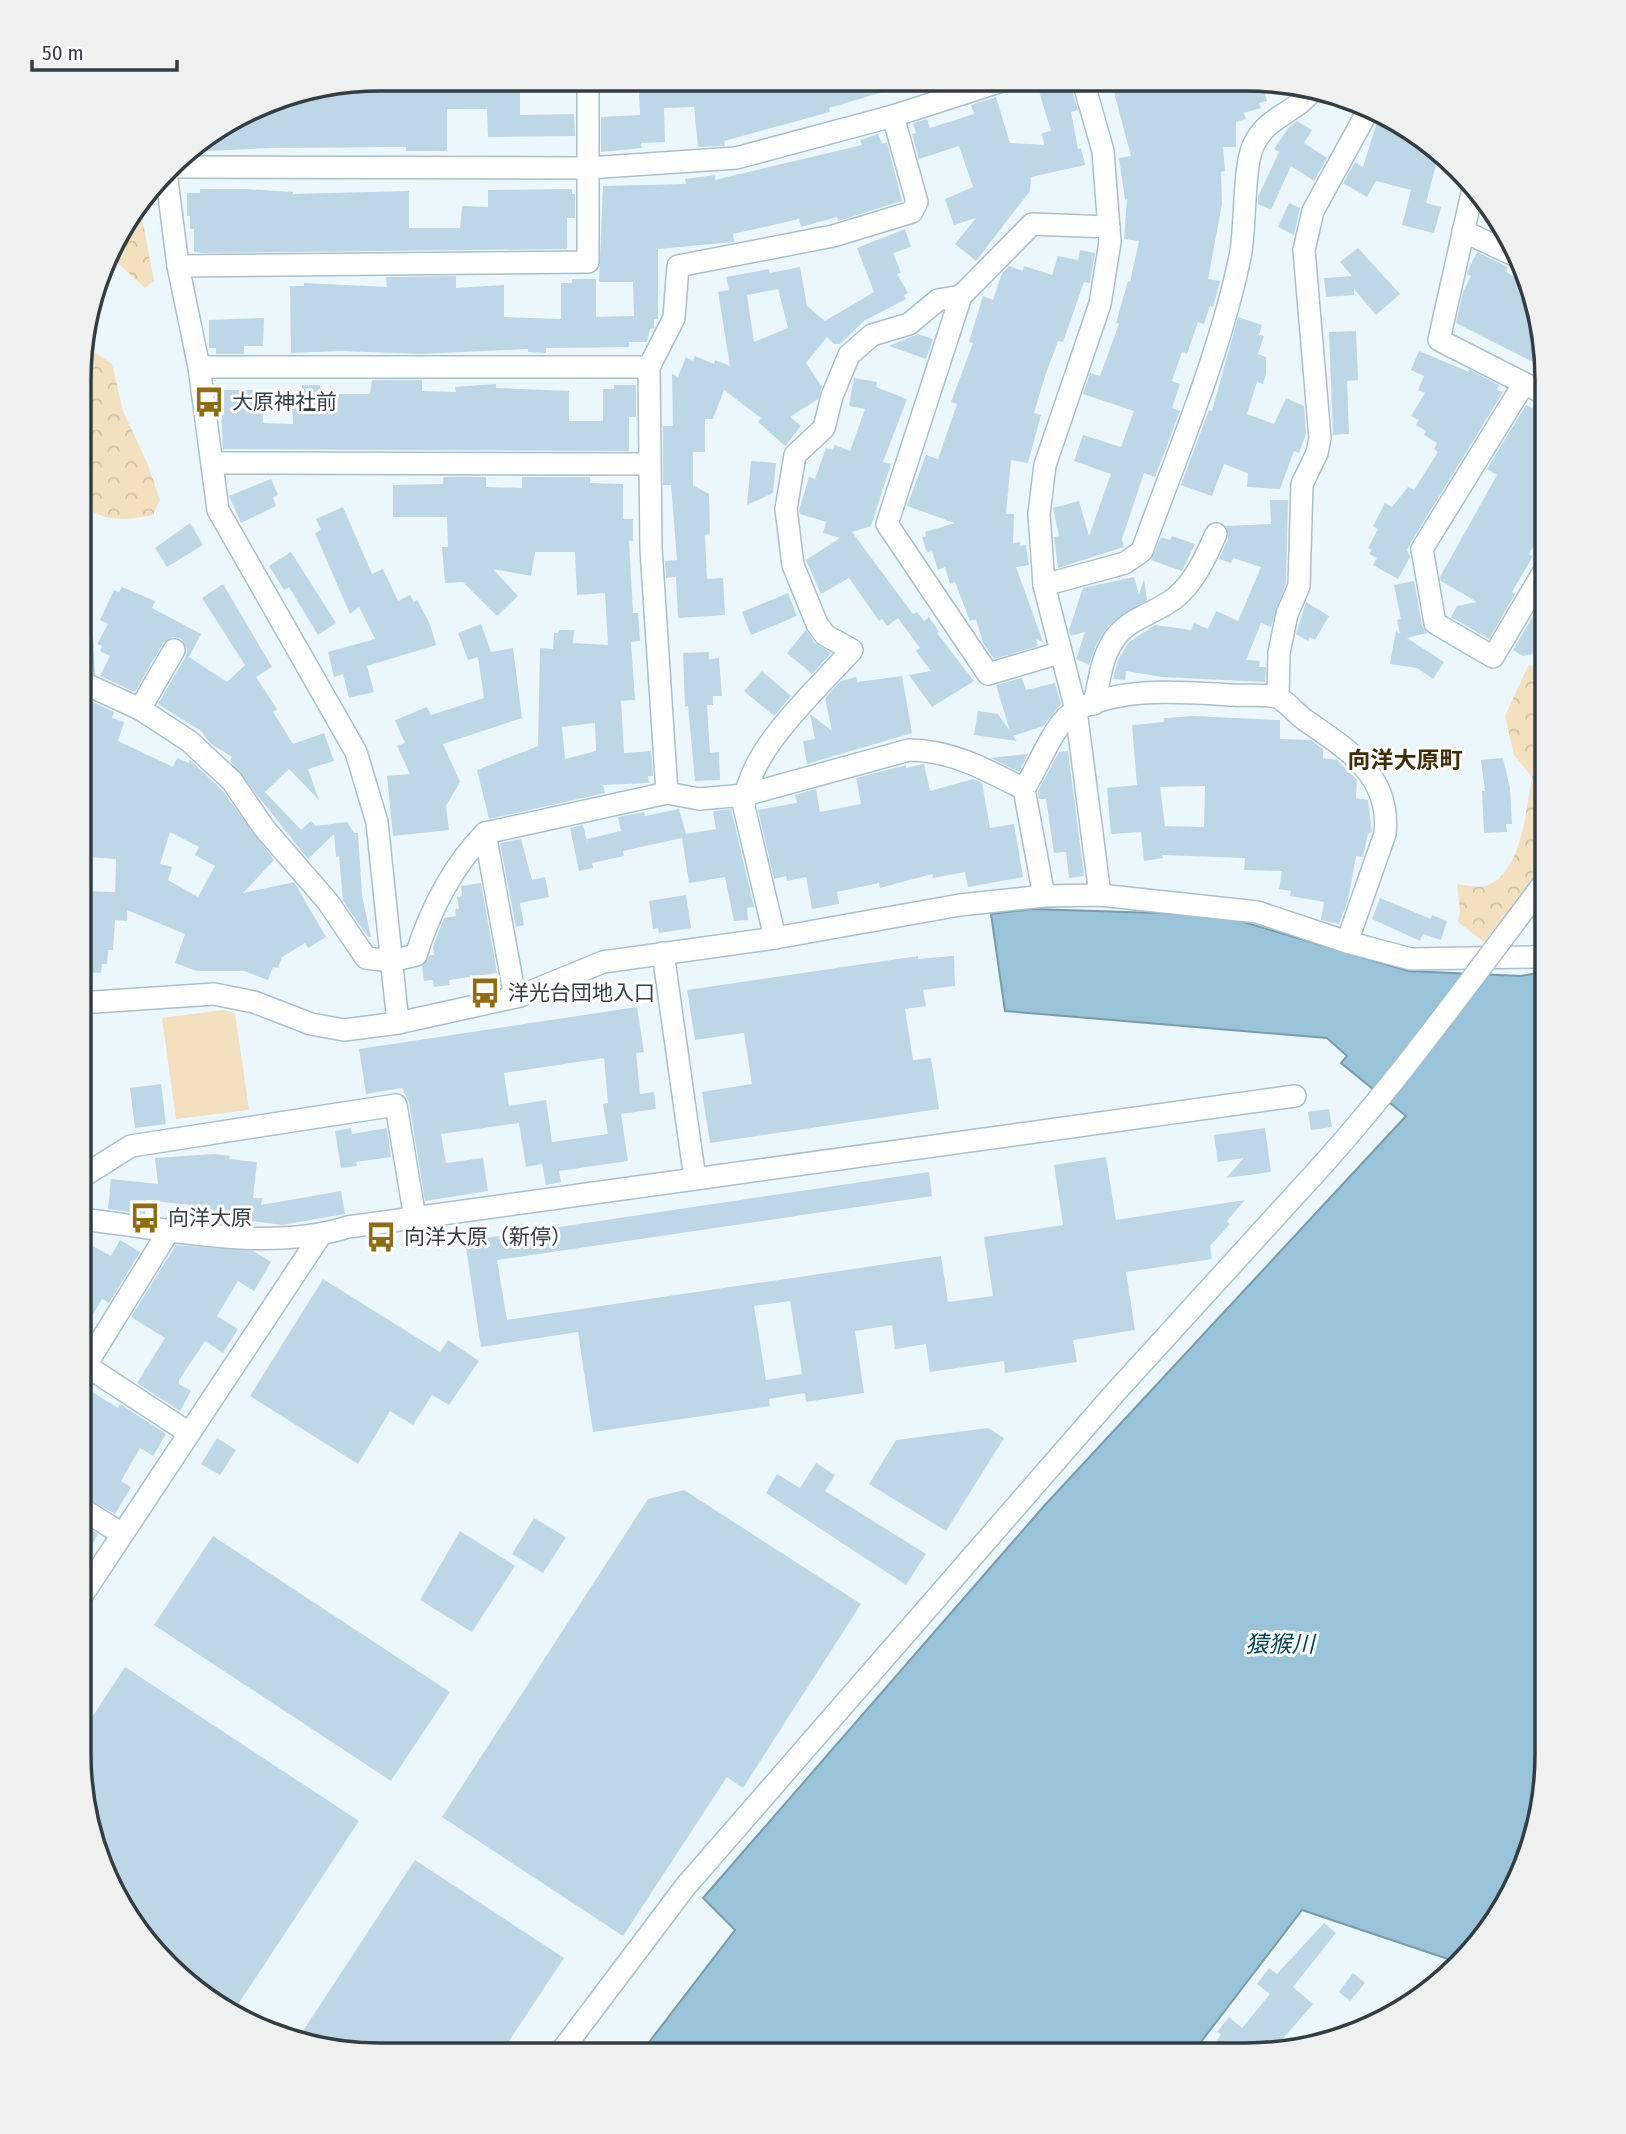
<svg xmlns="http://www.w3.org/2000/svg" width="1626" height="2134" viewBox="0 0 1626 2134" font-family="'Fira Sans Condensed','Noto Sans JP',sans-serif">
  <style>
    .green { fill: #f2e0bf }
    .forest { fill: url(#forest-crowns) }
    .water { fill: #98c3d9; stroke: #7a9bac; stroke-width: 2 }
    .building { fill: #bdd7e6; fill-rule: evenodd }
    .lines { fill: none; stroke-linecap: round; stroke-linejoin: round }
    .minor-casing { stroke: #a6c0ce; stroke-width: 24 }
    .minor { stroke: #fff; stroke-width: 21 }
    .minor-bridge-casing { stroke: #a6c0ce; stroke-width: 24; stroke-linecap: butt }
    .minor-bridge { stroke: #fff; stroke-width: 21 }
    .labels { text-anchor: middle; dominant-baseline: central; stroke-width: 6; stroke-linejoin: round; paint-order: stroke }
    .poi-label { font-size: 21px; fill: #333e43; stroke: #fff; text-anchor: start }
    .neighbourhood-label { font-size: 23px; font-weight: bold; fill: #3f2d04; stroke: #fff }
    .water-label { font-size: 23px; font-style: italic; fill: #013f56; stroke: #fff }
    .rim { fill: none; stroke: #333e43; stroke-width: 3.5 }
  </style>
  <defs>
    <pattern id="forest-crowns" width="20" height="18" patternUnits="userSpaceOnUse" patternTransform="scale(1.75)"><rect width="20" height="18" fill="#f2e0bf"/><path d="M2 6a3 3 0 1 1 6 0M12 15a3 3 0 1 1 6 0" fill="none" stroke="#d0c1a5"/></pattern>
  </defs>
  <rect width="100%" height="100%" fill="#ecf7fd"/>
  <polygon class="green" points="223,1010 235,1013 249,1110 176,1119 162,1018"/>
  <g class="forest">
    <polygon points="137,207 141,212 154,281 145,288 110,256 119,230"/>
    <path d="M81,343l31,21 11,47 25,54 12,35 -7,15c-26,5 -55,9 -72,-15z"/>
    <path d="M1547,663v199l-63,80 -26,-20 2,-11 -3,-27c7,1 19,4 27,2 38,-9 42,-78 48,-109l-18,-22 -9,-39 23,-50z"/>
  </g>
  <polygon class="water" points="1033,909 1220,915 1408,971 1521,976 1547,971 1547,1774 1534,1835 1515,1883 1496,1922 1460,1963 1302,1910 1191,2055 640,2054 735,1930 703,1898 1044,1506 1406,1116 1341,1063 1347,1056 1327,1038 1005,1011 991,914"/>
  <g class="building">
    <polygon points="491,79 520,79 520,115 574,114 575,136 488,137 487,109 447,109 447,151 406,151 406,147 270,148 184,152 283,95 348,84 348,88 451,92 451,83 491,83"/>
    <polygon points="700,80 805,80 808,89 836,80 909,80 910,84 829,108 830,112 724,141 725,146 698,147 694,107 664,108 665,142 641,143 642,148 601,152 601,117 640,115 639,90 656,89 656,82"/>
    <polygon points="1036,81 1062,81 1064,86 1070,84 1078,110 1071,112 1078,149 1081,148 1085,165 1031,177 1030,191 976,261 955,244 976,218 954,225 945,199 973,187 959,146 919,159 912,134 916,133 913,123 927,119 930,128 974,114 971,105 996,97 1010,143 1044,145 1042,133 1051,131"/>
    <polygon points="1111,81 1219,81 1221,89 1244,81 1261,81 1267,101 1259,103 1261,108 1244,113 1246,119 1236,122 1236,147 1223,147 1225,171 1221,172 1222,204 1208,279 1220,281 1213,307 1210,306 1204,324 1198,322 1187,354 1182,352 1172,381 1180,384 1172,408 1180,411 1155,477 1144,473 1122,539 1124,547 1058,568 1054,537 1059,536 1053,508 1079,501 1089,536 1111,474 1074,461 1083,435 1121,447 1134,411 1083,394 1090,373 1100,376 1119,324 1116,323 1128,281 1130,282 1139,241 1124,239 1127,199 1125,200 1119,158 1131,156"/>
    <polygon points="1378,119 1394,123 1393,128 1419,135 1439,153 1426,203 1441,207 1434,233 1402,225 1411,190 1376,181 1367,197 1343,183 1355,162 1363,167"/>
    <polygon points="1297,121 1312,130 1304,143 1327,158 1314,181 1291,166 1271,210 1258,204 1258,197 1279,152 1274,149 1289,127"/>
    <polygon points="878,134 882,144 887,142 902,201 838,221 837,217 801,227 799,219 733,234 734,242 658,249 658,319 654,319 654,328 650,329 647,342 629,342 629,347 546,348 546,353 528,352 528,349 422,354 341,351 291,353 290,286 304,286 304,283 387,287 386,277 456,276 456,288 504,285 504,317 561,319 561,283 572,283 572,279 596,279 596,317 634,316 633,282 599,282 603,186 686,184 685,179 715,175 715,180 862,145 860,140"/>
    <polygon points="200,189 246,189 293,192 293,194 409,191 409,228 460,228 462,206 488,207 488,190 572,189 572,194 575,194 575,218 567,218 567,249 202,253 194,252 194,229 190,229 190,216 187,216 187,193 200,193"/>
    <polygon points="1289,203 1300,208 1294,235 1278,227"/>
    <path d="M905,229l6,18 -18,6 8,20 -4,1 11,19 -4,2 2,4 -42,22 -24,23h-6l-7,-7 -21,26 16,24 -4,12 -28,18 11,9 -16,20 -27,-24 3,-4 -37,-28 -11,29h-8v33h-12v33l16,9 1,40 -5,1 2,44 16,-1 2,37 -47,3 -2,-41 -10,1 -1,-17 12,-1 -6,-75h-8v-59h10l-1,-52 6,3 8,-20 7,4 2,-5 19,8 1,-4 15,6 -12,-74 11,-2 -3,-13 43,-8 1,4 30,-6 7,39 18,15 49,-29 -17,-44zM778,289l10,39 -34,14 -7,-47z"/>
    <polygon points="1358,248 1400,294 1376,315 1354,289 1354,295 1326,297 1324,278 1352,276 1340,262"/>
    <polygon points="1080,250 1095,253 1090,283 1084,282 1063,342 1058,341 1045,376 1034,413 1041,415 1028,463 1011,460 1006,514 1014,514 1013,543 1020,542 1020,546 1026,545 1029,565 1016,567 1043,642 1036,639 1038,646 994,659 983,643 976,619 970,621 955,582 950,584 945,567 938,570 932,551 927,553 922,537 926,536 925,532 955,523 907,506 926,455 938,459 957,404 951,402 973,343 969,342 983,296 993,300 1002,273 1009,266 1023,271 1024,266 1052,275 1058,256 1078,260"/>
    <polygon points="1477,252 1508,267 1506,272 1524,282 1545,368 1456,323 1463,292 1471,276 1467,274 1468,270"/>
    <polygon points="1238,317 1262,325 1259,335 1264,336 1258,354 1266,357 1266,374 1263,384 1257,382 1247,414 1274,424 1286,398 1304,406 1306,434 1299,453 1294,451 1280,489 1247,487 1248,473 1224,464 1212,496 1181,485 1209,410 1212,411"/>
    <polygon points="264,318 263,346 244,346 244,354 216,354 216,348 209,348 209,320"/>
    <polygon points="1356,331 1358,380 1347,381 1349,434 1333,435 1329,332"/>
    <polygon points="918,334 933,339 926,359 889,346"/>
    <polygon points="1419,351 1469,372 1468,369 1499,385 1497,390 1503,392 1411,542 1407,550 1410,557 1398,579 1373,565 1377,558 1369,554 1372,550 1368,548 1378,529 1373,526 1385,503 1392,507 1408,487 1414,490 1438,452 1434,449 1437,443 1424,435 1426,431 1416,425 1419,420 1411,416 1425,393 1418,390 1424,376 1411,370"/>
    <polygon points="854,378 877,382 876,387 907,399 883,462 891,464 871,526 852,532 913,614 917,612 924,621 929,617 939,632 937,633 974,681 932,707 909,675 931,671 916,651 920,648 898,618 887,626 882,619 879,621 849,578 821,594 806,560 840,538 823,533 826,522 800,514 799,510 809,477 815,479 826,448 833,450 835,445 850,451 865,409 849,406"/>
    <polygon points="372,380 422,380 422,391 456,392 455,387 496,384 496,388 569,391 569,421 603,421 603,389 614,389 614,385 636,385 636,417 629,417 629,451 223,449 221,416 219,416 222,390 263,390 263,423 293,424 292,398 296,398 295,392 302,392 302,385 320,385 320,394 370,394"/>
    <polygon points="1535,404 1547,408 1547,523 1529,554 1533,556 1512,592 1515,594 1489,639 1451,617 1457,606 1477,602 1441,581 1440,577 1497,475 1487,469 1526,405 1532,408"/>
    <polygon points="751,461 776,463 773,493 747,505"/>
    <path d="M443,477h43v10l36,1v-11h68v6l33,1v35h10v22h-4l4,72h5l2,28 -9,1 4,58 -14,1 3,52 27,-2 2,25h-5l1,7 -46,2 2,8 -116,26 -12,-49 61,-24 2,-98 13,1 1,-16h4l1,-3h15l-1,13 35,2 -3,-52 -28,2 -2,-43h-40l-4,24 -38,-7 25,27 -21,20 -34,-34 -18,1 -3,-36h6l-1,-30h-54v-32l50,-1zM595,723l1,28 -31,8 -3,-32z"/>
    <polygon points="271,479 278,495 273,497 276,506 241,523 229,496"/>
    <polygon points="1270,500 1288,500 1286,583 1271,627 1261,623 1246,660 1260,661 1259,667 1266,667 1265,682 1162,677 1126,671 1125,680 1113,679 1118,660 1129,642 1155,625 1191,630 1194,623 1208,629 1216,611 1238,621 1261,567 1233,558 1231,563 1219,559 1228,539 1226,526 1271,524"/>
    <polygon points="343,507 372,574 383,569 398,601 410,595 414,602 417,600 430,624 436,645 367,666 374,692 349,698 343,674 334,677 328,652 375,639 359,607 350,614 315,533 321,530 316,519"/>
    <polygon points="190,523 203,545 167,567 155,548"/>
    <polygon points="1172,536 1195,544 1182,571 1151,560 1161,537 1170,540"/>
    <polygon points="291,552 336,623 318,635 289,587 284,590 269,566"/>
    <polygon points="1134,577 1139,594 1144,579 1147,600 1109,625 1097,643 1089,665 1076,659 1085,632 1071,636 1069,630 1083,588"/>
    <polygon points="1414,581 1422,625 1427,633 1407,638 1444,662 1433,679 1417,668 1390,664 1396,631 1400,634 1397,620 1401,619 1394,585"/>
    <polygon points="223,584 272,667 256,677 277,709 273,712 293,744 324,733 334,761 308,769 319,800 289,769 265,792 301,830 311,821 316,826 347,822 354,833 358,833 362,896 371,937 368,937 343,901 339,856 336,857 334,834 308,859 230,761 232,757 210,743 201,731 158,704 186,656 187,649 181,639 173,637 163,643 135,692 100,676 110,656 100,651 102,646 97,644 108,624 100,620 114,590 119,592 122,587 155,601 152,608 201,634 189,657 227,682 245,665 202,598"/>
    <polygon points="788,593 797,616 751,635 742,612"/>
    <polygon points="1306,602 1329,616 1315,640 1310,637 1308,641 1296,634"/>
    <polygon points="1538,607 1547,613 1547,641 1541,652 1523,656 1513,650"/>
    <polygon points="481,624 491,652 513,648 522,718 443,744 460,782 446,806 449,830 393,836 387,776 410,774 397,746 405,743 395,720 427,707 431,715 484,698 478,657 468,660 458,633"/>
    <polygon points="806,630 815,643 831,653 812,674 787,653"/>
    <polygon points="709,652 709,659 719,658 722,696 713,696 713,705 707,705 710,753 719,752 720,780 695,781 688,706 685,707 683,653"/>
    <polygon points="762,671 791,696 774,716 744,691"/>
    <polygon points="902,676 912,733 807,764 803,741 815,739 810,714 832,731 825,698 841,681 856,677 857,682"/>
    <polygon points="1022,678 1026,690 1055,683 1061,704 1043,726 1013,736 1017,741 974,735 978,711 998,714 1010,731 996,685"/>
    <path d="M89,700l25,12 -2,6 12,4 -6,19 55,26 4,-9 12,5 1,-3 32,30 52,70 -31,33 51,-11 32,55 -18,11 -3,-5 -23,14 -4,11 -5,-1 -5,13 -24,-9h-47l-22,-8 10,-29 -58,-24v11l-12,-1 -2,30h-5l-1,14h-5l-1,9 -19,-1 2,-58h-3l1,-23 33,1 1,-33 -28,-2 3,-48h-7l1,-22h-3l7,-58 -5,-1 8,-22 -6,-2zM170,832l29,15 -4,8 20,11 -17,31 -30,-17 4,-13 -12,-3z"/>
    <path d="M1194,716l86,4v19l31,1 12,9v9l14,2 20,20 -1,18 12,2 4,32 -4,2 -5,23 -7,-1 -8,44 -9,24 -18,-4 3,-18 -34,-6 1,-5 -12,-2 3,-18 -38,-1 1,-12 -83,-3 1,3 -19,3 -3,-29 -30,2 -4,-46 30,-3 -5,-60 32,-3v-4zM1205,786l-1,41 -39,-1 -5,-39z"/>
    <polygon points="1068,751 1084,876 1069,878 1066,852 1054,853 1046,799 1039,799 1038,791 1059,752"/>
    <polygon points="1028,754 1019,772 991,758"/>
    <polygon points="1503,758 1510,788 1512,824 1506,824 1507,832 1484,833 1482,791 1485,791 1481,760"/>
    <polygon points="924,764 930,791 973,779 982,783 990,828 1014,824 1023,877 968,887 965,872 933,878 932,874 880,888 879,883 837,892 839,904 812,909 806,877 787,881 786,876 774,879 758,810 797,803 795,795 816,789 820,812 861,804 856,778 906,765 906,768"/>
    <polygon points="679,809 686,834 716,829 713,811 731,809 754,907 747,908 748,920 734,921 725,877 689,883 682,838 623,851 624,856 592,863 593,868 579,871 570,828 583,825 588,845 587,839 621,831 618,817 644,812 645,816"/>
    <polygon points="521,839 532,880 545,877 549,897 520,903 524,925 516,927 500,843"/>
    <polygon points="481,883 497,973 449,980 450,985 434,987 433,980 424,981 422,966 430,955 434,955 433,947 444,918 456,916 455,909 459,909 457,897 462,896 461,886"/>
    <polygon points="686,895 691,928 659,933 658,928 653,929 649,901"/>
    <polygon points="1380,898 1431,919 1432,915 1447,921 1441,940 1423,934 1420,941 1372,919"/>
    <polygon points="918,956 918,959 954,956 955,986 923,990 926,1006 905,1009 913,1060 931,1058 939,1109 710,1143 702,1092 752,1084 744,1033 695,1040 687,990"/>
    <path d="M637,1007l7,45 -8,1 4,41 14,-2 2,17 -35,5 7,47 -69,10 2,11 -15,3 -4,-21 -16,3 -7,-44 -78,11 5,29 37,-5 5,33 -63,10 -16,-99 -7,-14 -36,6 -7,-45zM604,1058l4,45 -5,1 5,30 -56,8 -6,-42 -37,6 -5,-33z"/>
    <polygon points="161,1084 166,1124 135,1128 130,1088"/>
    <polygon points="1329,1109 1332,1127 1311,1130 1308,1112"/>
    <polygon points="351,1128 352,1134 387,1128 391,1157 356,1162 357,1166 341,1168 335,1131"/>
    <polygon points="1265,1128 1271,1172 1226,1178 1244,1158 1218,1162 1214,1135"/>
    <polygon points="214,1154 230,1156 229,1159 257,1162 253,1198 262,1198 261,1205 341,1191 345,1214 282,1225 188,1212 189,1205 147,1200 145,1214 108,1209 111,1179 158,1184 155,1158"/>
    <path d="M1106,1157l10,63 129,-20 -18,21 3,3 -20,22 2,13 -86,13 9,58 -62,10 4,22 -72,11 -1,-12 -74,11 -4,-28 -31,5 -3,-24 -37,6 9,62 -58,9 -1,-9 -36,6 1,7 -177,26 -15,-100 -97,15 -16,-106 464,-69 3,24 -435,64 10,60 434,-64 7,46 45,-6 -9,-59 79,-12 -9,-60zM790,1301l12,73 -36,6 -12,-74z"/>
    <polygon points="80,1239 111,1256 120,1240 140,1252 109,1303 102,1299 80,1336"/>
    <polygon points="176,1245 253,1251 271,1262 254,1291 238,1281 217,1316 238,1329 223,1353 205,1341 179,1380 179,1384 191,1391 180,1411 137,1383 165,1338 131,1317"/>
    <polygon points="323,1279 440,1352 448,1340 479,1361 449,1405 432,1395 413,1425 390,1411 358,1464 250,1396"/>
    <polygon points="79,1384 118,1408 120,1404 166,1434 153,1456 140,1448 121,1481 131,1487 115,1514 79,1494"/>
    <polygon points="988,1428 1004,1438 946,1531 869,1484 896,1440"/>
    <polygon points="217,1438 236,1450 220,1475 201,1464"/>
    <polygon points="816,1463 835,1475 825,1491 926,1554 906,1585 766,1493 777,1474 800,1488"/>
    <polygon points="684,1490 861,1604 743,1788 727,1777 623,1936 442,1817 648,1499"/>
    <polygon points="534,1518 566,1537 543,1573 512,1554"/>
    <polygon points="79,1523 98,1534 79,1569"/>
    <polygon points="460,1531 515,1566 472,1632 420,1600"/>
    <polygon points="213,1536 450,1692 391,1781 154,1625"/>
    <polygon points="125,1667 359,1821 233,2012 212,2004 154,1953 110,1888 79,1755 79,1737"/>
    <polygon points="415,1860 564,1958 501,2053 341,2053 299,2037"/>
    <polygon points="1324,1923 1336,1933 1293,1987 1313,2004 1274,2049 1247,2055 1205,2055 1221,2035 1217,2032 1229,2017 1242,2028 1270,1994 1257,1984 1269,1968 1277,1974"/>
    <polygon points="1353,1973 1365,1983 1350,2001 1339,1992"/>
  </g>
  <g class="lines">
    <g class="minor-casing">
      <g id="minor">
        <polyline points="1083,81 1103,151 1110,242 1100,304 1045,465 1039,514 1044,585 1076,710 1100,895"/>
        <polyline points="170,167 588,168 736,158 893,116 1002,81"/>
        <polyline points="166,172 178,266 199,367 218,510 356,752 377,822 398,1023"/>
        <polyline points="1472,193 1439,340 1547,395"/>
        <polyline points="1463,231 1518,257"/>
        <polyline points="178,266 588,262 588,79"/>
        <polyline points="199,367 649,367"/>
        <polyline points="1523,385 1422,549 1435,623 1493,657 1547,566"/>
        <polyline points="212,463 650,464"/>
        <path d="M1044,585l81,-22 17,-12c35,-97 77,-194 98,-294 6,-29 3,-88 13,-111 14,-31 43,-32 60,-57"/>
        <polyline points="81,638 83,682"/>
        <polyline points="1059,653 988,674 887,524 961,296 1032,224 1109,227"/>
        <path d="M81,682l59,27 49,32 43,40 32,47 64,74 38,56 25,3 25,-6c14,-44 37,-89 69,-122l182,-40 32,6 46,-4 164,-45c42,0 78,20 115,39l20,107"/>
        <polyline points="1278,697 1279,653 1287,614 1299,586 1302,484 1317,453 1320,438 1304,250 1313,211 1370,107"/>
        <path d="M1094,704c5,-21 7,-45 19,-63 14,-23 42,-27 62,-43 20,-16 31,-42 41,-64"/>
        <polyline points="140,709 174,650"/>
        <path d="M1024,789c14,-21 31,-69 52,-79 48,-24 105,-18 157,-15 13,1 30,-1 43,2 10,3 20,17 29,23 42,29 86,55 80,114l-38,108"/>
        <polyline points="667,793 651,548 649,367 674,318 678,266 833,236 912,212 917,202 893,116"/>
        <polyline points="485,833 515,997"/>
        <path d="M775,938l-31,-131c2,-56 73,-117 108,-157l-27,-15 -8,-11 -24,-59 -7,-56 9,-54 29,-27 8,-32 17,-41 23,-20 37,-11 29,-24 23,-4"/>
        <polyline points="80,1003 214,994 254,1002 311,1024 344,1030 398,1023 520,996 603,962 775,938 960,905 1044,896 1100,895 1257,912 1347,942 1411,959 1533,957 1547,952"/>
        <polyline points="80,1178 131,1146 396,1105 415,1218"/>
        <polyline points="695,1179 1295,1096"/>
        <path d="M80,1219c86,9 185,34 268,8l347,-48 -32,-226"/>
        <polyline points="79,1361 189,1433"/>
        <polyline points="86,1365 170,1229"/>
        <polyline points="79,1507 122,1534"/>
        <polyline points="79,1600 320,1236"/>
        <polyline points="560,2053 685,1887 1113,1395 1296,1194"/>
      </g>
    </g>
    <use href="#minor" class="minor"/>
    <g class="minor-bridge-casing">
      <path id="minor-bridge" d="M1296,1194c92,-98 170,-208 251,-315"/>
    </g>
    <use href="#minor-bridge" class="minor-bridge"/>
  </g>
  <defs>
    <g id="bus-bare" transform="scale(2.415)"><path d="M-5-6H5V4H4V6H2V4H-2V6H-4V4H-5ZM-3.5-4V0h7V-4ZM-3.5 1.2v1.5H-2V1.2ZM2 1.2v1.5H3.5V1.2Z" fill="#916b11" stroke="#fff" stroke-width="2.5" paint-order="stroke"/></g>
  </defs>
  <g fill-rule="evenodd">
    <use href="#bus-bare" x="209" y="402"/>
    <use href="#bus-bare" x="485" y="993"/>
    <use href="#bus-bare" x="145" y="1218"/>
    <use href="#bus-bare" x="381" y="1237"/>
  </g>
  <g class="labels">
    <g class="poi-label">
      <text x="232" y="402">大原神社前</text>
      <text x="508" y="993">洋光台団地入口</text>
      <text x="168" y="1218">向洋大原</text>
      <text x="404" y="1237">向洋大原（新停）</text>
    </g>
    <g class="neighbourhood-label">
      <text x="1405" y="760">向洋大原町</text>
    </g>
    <g class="water-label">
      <text x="1280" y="1644">猿猴川</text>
    </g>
  </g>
  <path d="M0 0H1626V2134H0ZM380 91H1246A289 289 0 0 1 1535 380V1754A289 289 0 0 1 1246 2043H380A289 289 0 0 1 91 1754V380A289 289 0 0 1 380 91Z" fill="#eff0f0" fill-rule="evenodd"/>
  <path class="rim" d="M380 91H1246A289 289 0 0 1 1535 380V1754A289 289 0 0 1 1246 2043H380A289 289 0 0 1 91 1754V380A289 289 0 0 1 380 91Z"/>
  <path d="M32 60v10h145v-10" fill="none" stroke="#333e43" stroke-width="3.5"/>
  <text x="42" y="60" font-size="21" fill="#333e43" stroke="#ffffff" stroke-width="5" paint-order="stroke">50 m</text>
</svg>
